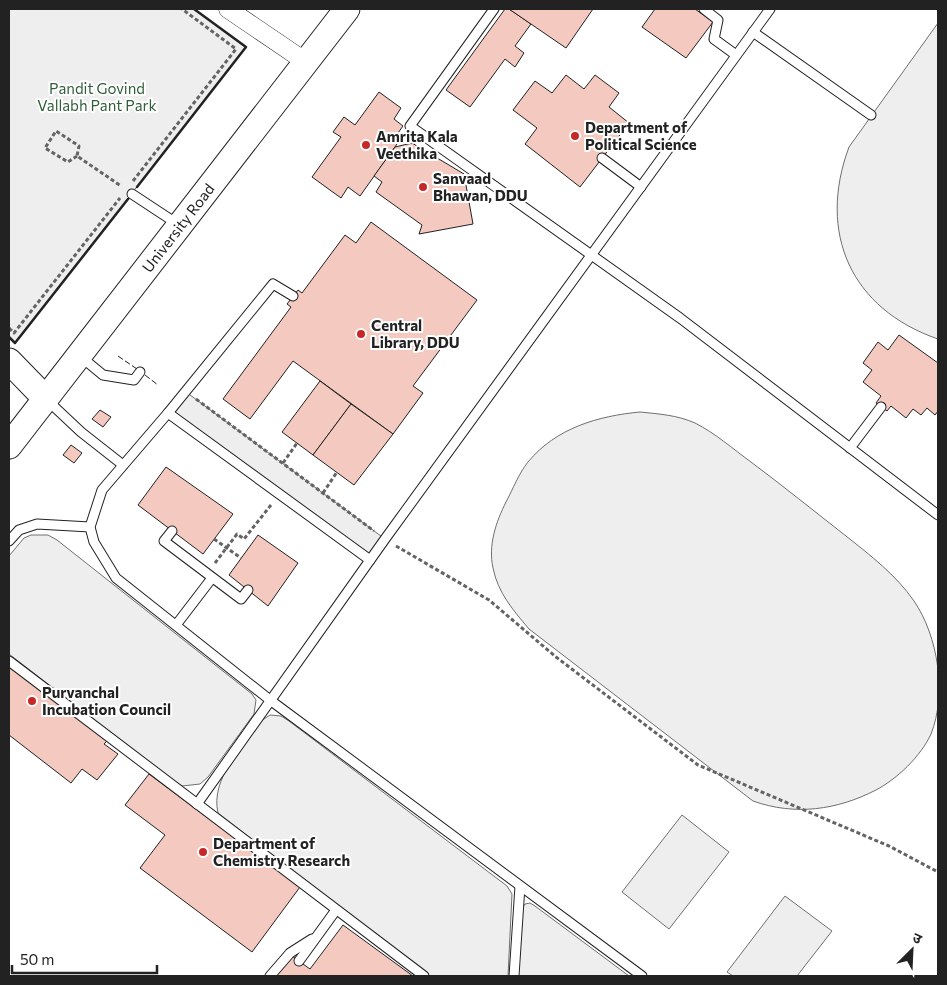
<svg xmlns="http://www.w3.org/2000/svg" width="947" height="985" viewBox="0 0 947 985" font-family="Commissioner,'Noto Sans Devanagari',sans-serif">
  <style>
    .green { fill: #eee; stroke: #6f6f6f }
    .building { fill: #f3c9c0; stroke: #222 }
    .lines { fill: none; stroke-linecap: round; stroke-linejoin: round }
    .lane-casing { stroke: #222; stroke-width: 11 }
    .street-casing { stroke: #222; stroke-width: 19 }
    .secondary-casing { stroke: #222; stroke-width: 27 }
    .path { stroke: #646464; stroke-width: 3; stroke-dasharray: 4 2.5; stroke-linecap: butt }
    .lane { stroke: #fff; stroke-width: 9 }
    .street { stroke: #fff; stroke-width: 18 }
    .secondary { stroke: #fff; stroke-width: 25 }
    .fence { stroke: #222; stroke-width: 1; stroke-dasharray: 6 2.5; stroke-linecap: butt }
    .wall { stroke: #222; stroke-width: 2.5 }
    .poi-dot { fill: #c62828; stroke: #fff; stroke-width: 2 }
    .labels { text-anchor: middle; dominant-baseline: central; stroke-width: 4; stroke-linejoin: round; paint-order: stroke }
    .park-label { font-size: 15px; fill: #2f5e38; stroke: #fff }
    .poi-label { font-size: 15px; font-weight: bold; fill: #222; stroke: #fff; text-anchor: start }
    .street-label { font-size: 15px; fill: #222; stroke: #fff }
  </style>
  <rect width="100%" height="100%" fill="#fff"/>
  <g class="green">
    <polygon points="9,9 194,9 246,47 15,343 9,337"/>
    <path d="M938,23v316c-87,-30 -121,-106 -89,-192z"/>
    <polygon points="186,392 385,539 370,560 168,413"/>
    <path d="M640,412c19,2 37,3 55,11 20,10 38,26 56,39 32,24 63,49 95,74 24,19 50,39 68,65 24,35 33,93 17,133 -10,22 -34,45 -55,56 -39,20 -81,26 -123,11l-224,-172c-16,-19 -31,-36 -36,-61 -5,-23 3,-46 13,-66 7,-13 13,-29 22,-40 28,-34 70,-46 112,-50z"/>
    <polygon points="31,535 48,535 57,540 252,694 256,700 254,714 208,777 200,784 182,786 171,779 9,654 9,556 24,538"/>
    <path d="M270,715l11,1 8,5 218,165 5,8 -4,82h-79l-211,-163c-8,-34 25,-67 43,-92z"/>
    <polygon points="682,815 729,852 669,929 622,892"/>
    <polygon points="785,896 832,931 797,976 733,976 727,972"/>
    <polygon points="530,903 535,906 629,976 516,976 522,909 525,904"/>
  </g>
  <g class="building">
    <polygon points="505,9 509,9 531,24 515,46 524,53 515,67 505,59 470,107 446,90"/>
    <polygon points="509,9 593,9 566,48"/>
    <polygon points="655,9 695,9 713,22 686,58 642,27"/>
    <polygon points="566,75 584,89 595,75 619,93 609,107 629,123 580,187 525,144 537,128 513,110 535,81 552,93"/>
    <polygon points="379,92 401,108 394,119 403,126 393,140 397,144 360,196 348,187 341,198 312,177 341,137 333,132 344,117 355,125"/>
    <polygon points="412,143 464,174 473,224 419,234 422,225 376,192 382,182 374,176 395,147"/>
    <polygon points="371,222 477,300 413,386 423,393 393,434 293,361 250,419 223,399 291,307 287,304 298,290 302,293 345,235 356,243"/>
    <polygon points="899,335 938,363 938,411 935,415 927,408 921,415 913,409 906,418 891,406 887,411 876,403 881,396 863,382 872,370 863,363 878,342 888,350"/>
    <polygon points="320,381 351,404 313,455 282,432"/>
    <polygon points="351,404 393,434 354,485 313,455"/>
    <polygon points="100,410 111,417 103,427 92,419"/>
    <polygon points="71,445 82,453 74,463 63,455"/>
    <polygon points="166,467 233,514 203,554 138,505"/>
    <polygon points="258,535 298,563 268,606 229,575"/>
    <polygon points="9,667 108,740 104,744 118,754 97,780 82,769 71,783 9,735"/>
    <polygon points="149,774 300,887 252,952 140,868 165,835 125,805"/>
    <polygon points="343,925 413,976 276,976 292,956 310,969"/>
  </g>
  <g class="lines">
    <g class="lane-casing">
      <g id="lane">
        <polyline points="494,9 410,126 680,318 938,515"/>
        <polyline points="704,9 718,20 714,39 736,55"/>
        <polyline points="753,32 871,115"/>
        <polyline points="602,158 641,187"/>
        <polyline points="132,194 179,225"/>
        <polyline points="293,296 273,284 168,413 102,490 90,527 94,542 116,578 270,700 642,976"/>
        <polyline points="80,356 103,375 134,380 140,372"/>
        <polyline points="47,400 81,432 123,465"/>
        <polyline points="168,413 370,560"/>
        <polyline points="850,448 881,407"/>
        <polyline points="172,531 164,541 241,599 248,590"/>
        <polyline points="9,541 19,530 37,524 90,527"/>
        <polyline points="176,625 212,578"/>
        <polyline points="9,661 424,976"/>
        <polyline points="197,804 385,539 770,9"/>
        <polyline points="299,961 336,910"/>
        <polyline points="270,976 290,953 312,939"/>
        <polyline points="514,976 520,886"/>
      </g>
    </g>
    <g class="street-casing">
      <polyline id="street" points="228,9 306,62"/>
    </g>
    <g class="secondary-casing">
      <g id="secondary">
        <polyline points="9,361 46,399"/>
        <path id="s1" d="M9,446l338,-437"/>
      </g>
    </g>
    <g class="path">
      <polyline points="77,156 68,162 45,148 56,131 79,146 77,156 121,186"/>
      <polyline points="133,181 236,49 182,9"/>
      <polyline points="9,328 14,333 120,198"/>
      <polyline points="196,399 374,531"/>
      <polyline points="283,463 297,443"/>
      <polyline points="323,493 337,472"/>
      <polyline points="214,539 241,558"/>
      <polyline points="396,546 489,600 556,657 698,765 889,846 938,872"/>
      <polyline points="215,563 237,534 244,539 271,505"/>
    </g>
    <use href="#lane" class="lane"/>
    <use href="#street" class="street"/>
    <use href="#secondary" class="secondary"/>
    <g class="fence">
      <polyline points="118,356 137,369"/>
      <polyline points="145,375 158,385"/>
    </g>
    <g class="wall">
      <polyline points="137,187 246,47 194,9"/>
      <polyline points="9,337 15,343 128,199"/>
    </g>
  </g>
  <g class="poi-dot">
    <circle cx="575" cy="136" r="5"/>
    <circle cx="366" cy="145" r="5"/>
    <circle cx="423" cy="187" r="5"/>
    <circle cx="361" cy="334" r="5"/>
    <circle cx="32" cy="701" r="5"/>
    <circle cx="203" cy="852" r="5"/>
  </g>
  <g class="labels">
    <g class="park-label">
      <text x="97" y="88">Pandit Govind<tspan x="97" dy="17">Vallabh Pant Park</tspan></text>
    </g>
    <g class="poi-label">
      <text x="585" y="127">Department of<tspan x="585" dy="17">Political Science</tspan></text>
      <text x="376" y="136">Amrita Kala<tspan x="376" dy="17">Veethika</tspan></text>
      <text x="433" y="178">Sanvaad<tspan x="433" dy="17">Bhawan, DDU</tspan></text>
      <text x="371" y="325">Central<tspan x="371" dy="17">Library, DDU</tspan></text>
      <text x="42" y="692">Purvanchal<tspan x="42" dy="17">Incubation Council</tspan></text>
      <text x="213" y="843">Department of<tspan x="213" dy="17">Chemistry Research</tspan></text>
    </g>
    <g class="street-label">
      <text stroke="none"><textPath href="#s1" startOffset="276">University Road</textPath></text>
    </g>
  </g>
  <rect width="947" height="985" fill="none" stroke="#222222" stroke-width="20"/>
  <g transform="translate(912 950) rotate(24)" stroke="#ffffff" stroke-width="4" paint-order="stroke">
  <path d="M0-4L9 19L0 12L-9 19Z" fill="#222222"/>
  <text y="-8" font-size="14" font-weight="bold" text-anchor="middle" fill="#222222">उ</text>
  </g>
  <path d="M12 965v8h145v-8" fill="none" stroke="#222222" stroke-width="2.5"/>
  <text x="20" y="965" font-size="15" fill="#222222" stroke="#ffffff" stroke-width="4" paint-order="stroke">50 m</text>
</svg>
